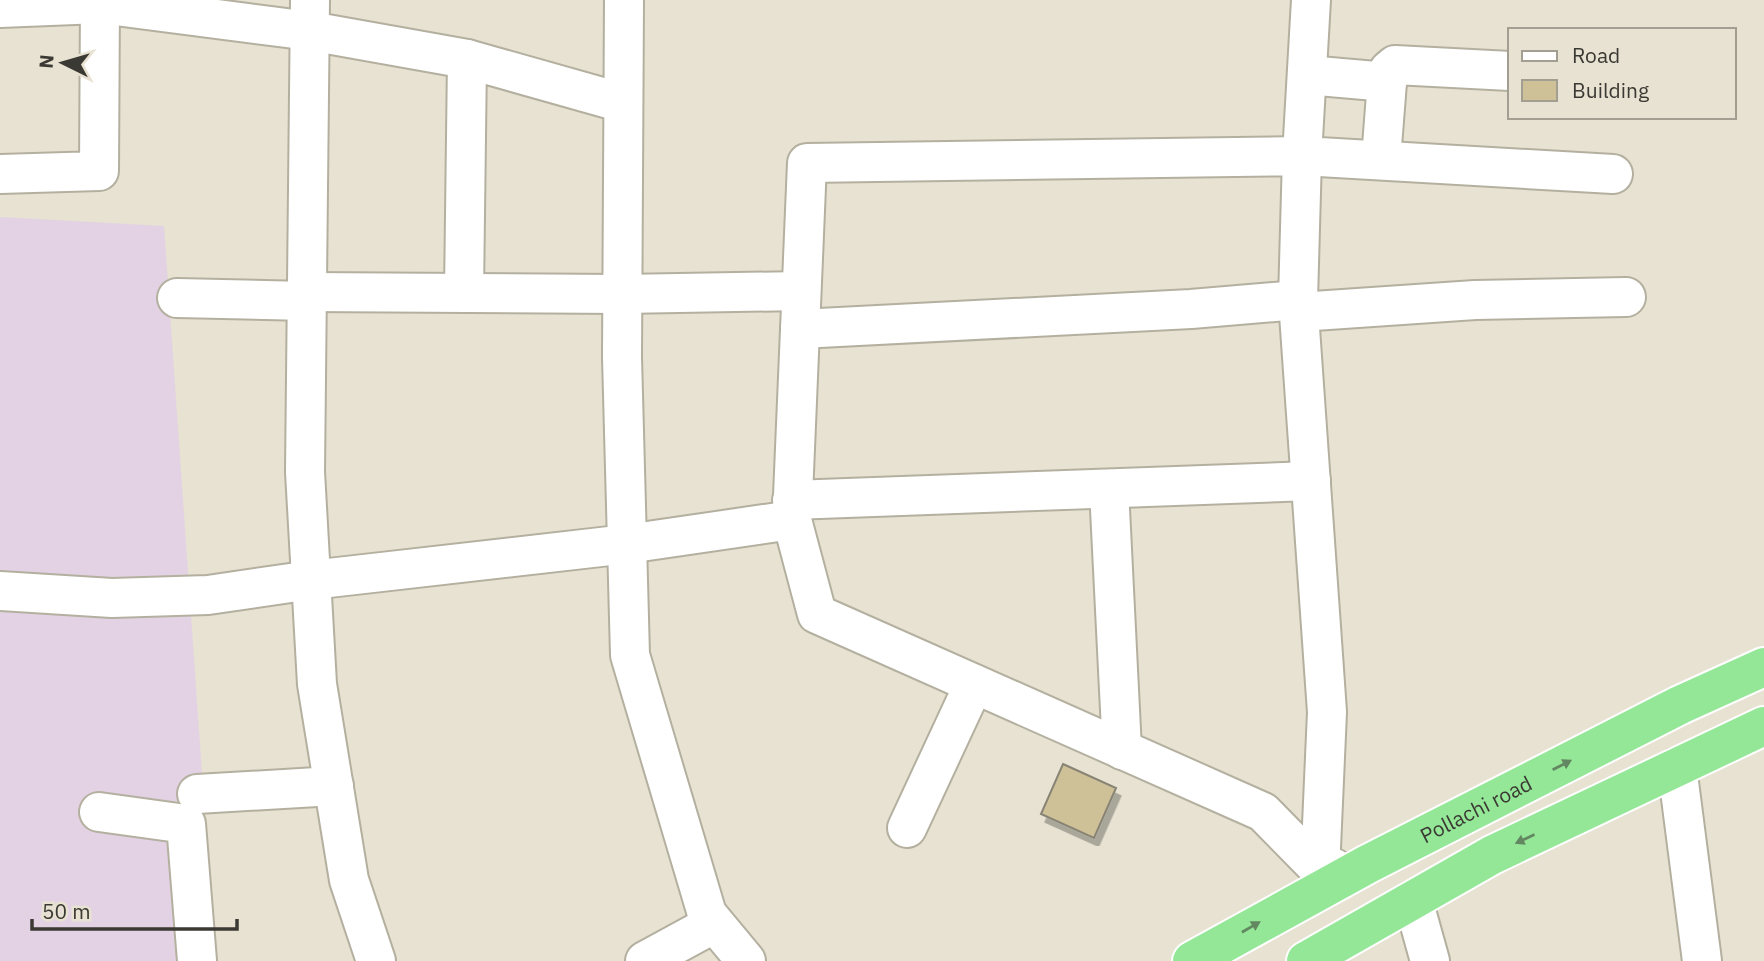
<svg xmlns="http://www.w3.org/2000/svg" width="1764" height="961" viewBox="0 0 1764 961" font-family="'IBM Plex Sans',sans-serif">
  <style>
    .industrial { fill: #e3d2e4 }
    .building { fill: #cfc197; stroke: #888475; stroke-width: 2; filter: url(#shadow) }
    .lines { fill: none; stroke-linecap: round; stroke-linejoin: round }
    .minor-casing { stroke: #b4b0a0; stroke-width: 42 }
    .highway-casing { stroke: #fff; stroke-width: 42 }
    .minor { stroke: #fff; stroke-width: 38 }
    .highway { stroke: #93e797; stroke-width: 38 }
    .oneway { fill: #638760 }
    .labels { text-anchor: middle; dominant-baseline: central; stroke-width: 5; stroke-linejoin: round; paint-order: stroke }
    .street-label { font-size: 21px; fill: #3b3933; stroke: #e7e2d2 }
  </style>
  <defs>
    <filter id="shadow"><feDropShadow dx="4.5" dy="8" stdDeviation="0" flood-color="#0004"/></filter>
  </defs>
  <rect width="100%" height="100%" fill="#e7e2d2"/>
  <polygon class="industrial" points="0,217 164,226 215,961 0,961"/>
  <polygon class="building" points="1063,764 1116,788 1094,838 1041,814"/>
  <g class="lines">
    <g class="minor-casing">
      <g id="minor">
        <polyline points="310,0 305,472 317,684 349,880 376,961"/>
        <polyline points="624,0 622,357 630,655 707,914 746,961"/>
        <polyline points="1311,0 1302,156 1613,174"/>
        <polyline points="0,8 100,4 310,31 467,59"/>
        <polyline points="1307,75 1387,82"/>
        <polyline points="1381,159 1387,82 1389,70 1395,65 1510,71"/>
        <polyline points="0,174 99,171 100,0"/>
        <polyline points="307,292 622,294 801,291"/>
        <polyline points="464,293 467,59 623,103"/>
        <polyline points="177,298 307,301"/>
        <polyline points="1299,312 1475,300 1626,297"/>
        <polyline points="800,329 1191,309 1298,300"/>
        <polyline points="1109,489 1122,750"/>
        <polyline points="792,500 1311,481"/>
        <polyline points="792,520 807,163 1302,156 1298,300 1327,712 1320,870"/>
        <polyline points="0,591 112,598 208,595 311,580 627,544 792,520 817,614 1263,812 1320,870 1334,868"/>
        <polyline points="1677,767 1702,961"/>
        <polyline points="197,794 334,786"/>
        <polyline points="99,812 186,824 197,961"/>
        <polyline points="907,828 974,684"/>
        <polyline points="1413,900 1430,961"/>
        <polyline points="645,961 713,924"/>
      </g>
    </g>
    <g class="highway-casing">
      <g id="highway">
        <path id="s1" d="M1192,961l176,-97 312,-159 84,-38"/>
        <polyline points="1306,961 1492,855 1764,726"/>
      </g>
    </g>
    <use href="#minor" class="minor"/>
    <use href="#highway" class="highway"/>
  </g>
  <defs><path id="oneway-solid" d="M-6-.8H1V-3.2L6.5 0L1 3.2V.8H-6Z" transform="scale(1.75)"/></defs>
  <g class="oneway">
    <use href="#oneway-solid" transform="translate(1562 765) rotate(-27)"/>
    <use href="#oneway-solid" transform="translate(1525 839) rotate(155)"/>
    <use href="#oneway-solid" transform="translate(1251 927) rotate(-30)"/>
  </g>
  <g class="labels">
    <g class="street-label">
      <text stroke="none"><textPath href="#s1" startOffset="322">Pollachi road</textPath></text>
    </g>
  </g>
  <rect x="1508" y="28" width="228" height="91" fill="#e7e2d2" stroke="#a29e92" stroke-width="2"/>
  <rect x="1522" y="51" width="35" height="10" fill="#ffffff" stroke="#a29e92" stroke-width="2"/>
  <text x="1572" y="63" font-size="21" fill="#3b3933">Road</text>
  <rect x="1522" y="80" width="35" height="21" fill="#cfc197" stroke="#a29e92" stroke-width="2"/>
  <text x="1572" y="98" font-size="21" fill="#3b3933">Building</text>
  <g transform="translate(63 63) rotate(275)" stroke="#e7e2d2" stroke-width="5" paint-order="stroke">
  <path d="M0-5L12 26L0 18L-12 26Z" fill="#3b3933"/>
  <text y="-10" font-size="19" font-weight="bold" text-anchor="middle" fill="#3b3933">N</text>
  </g>
  <path d="M32 919v10h205v-10" fill="none" stroke="#3b3933" stroke-width="3.5"/>
  <text x="42" y="919" font-size="21" fill="#3b3933" stroke="#e7e2d2" stroke-width="5" paint-order="stroke">50 m</text>
</svg>
